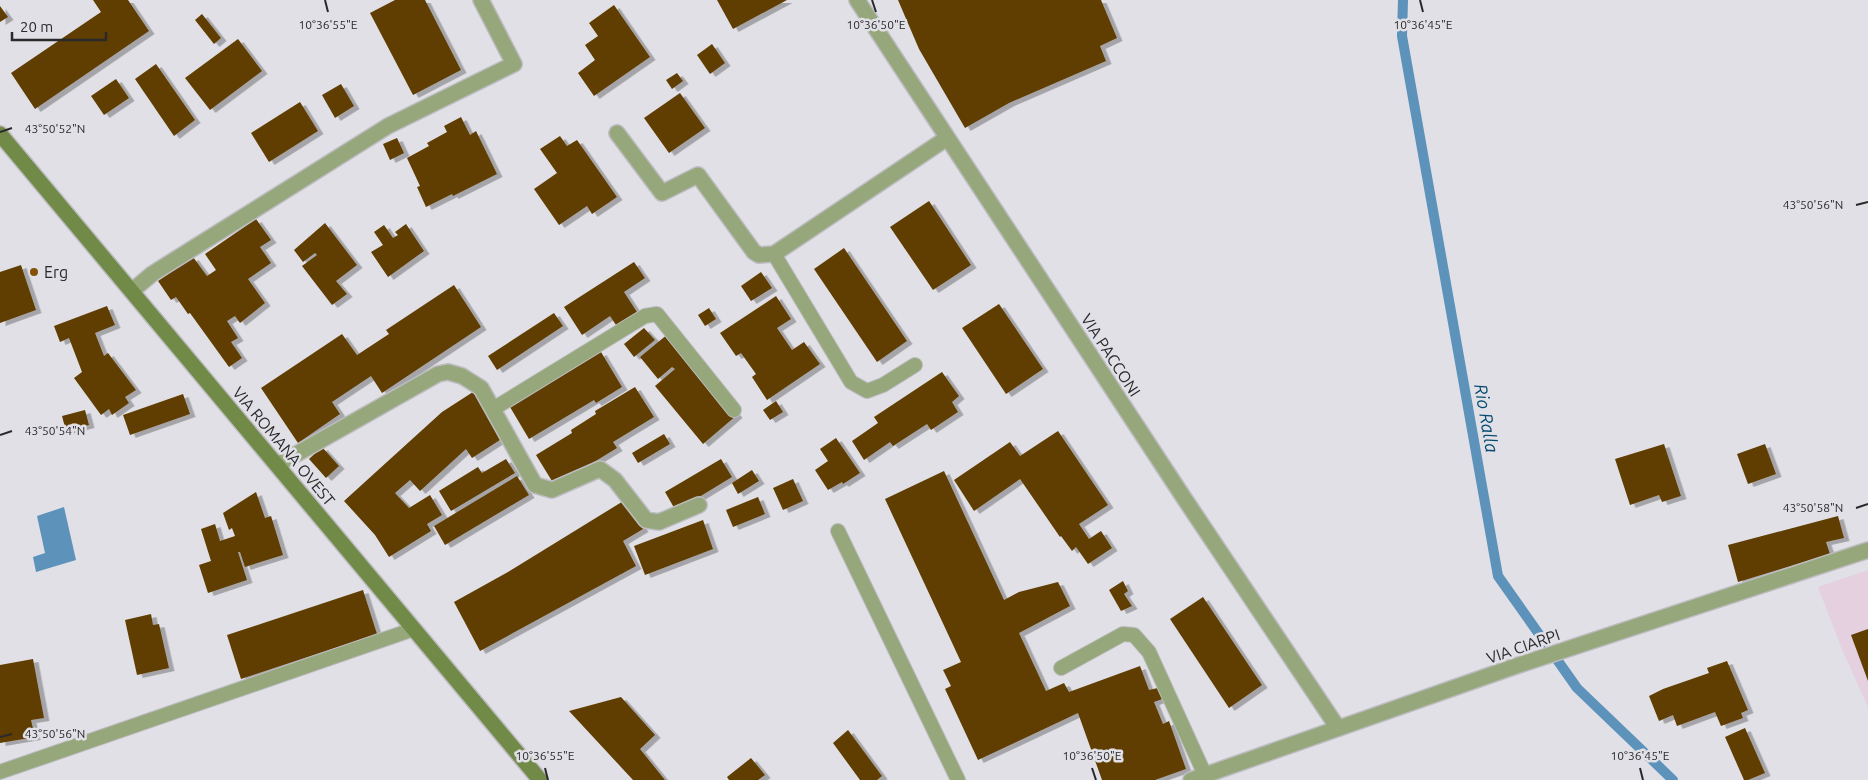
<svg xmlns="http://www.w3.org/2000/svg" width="1868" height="780" viewBox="0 0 1868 780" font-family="Ubuntu,sans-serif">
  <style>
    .industrial { fill: #e4d0df }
    .water { fill: #5d92ba }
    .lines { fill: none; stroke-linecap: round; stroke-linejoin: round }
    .stream { stroke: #5d92ba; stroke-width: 10 }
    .building { fill: #603d01; filter: url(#shadow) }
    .lane-casing { stroke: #bcbcc1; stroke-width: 16 }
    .street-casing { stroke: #bcbcc1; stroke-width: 18 }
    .secondary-casing { stroke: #bcbcc1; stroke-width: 18 }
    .lane { stroke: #96a77b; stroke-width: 14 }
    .street { stroke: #96a77b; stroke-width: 15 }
    .secondary { stroke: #718a47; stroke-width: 15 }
    .ticks { fill: none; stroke: #2a2a2c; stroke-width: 2 }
    .poi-dot { fill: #885004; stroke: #e0e0e6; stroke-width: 2 }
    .labels { text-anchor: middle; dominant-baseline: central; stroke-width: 5; stroke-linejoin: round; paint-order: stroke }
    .poi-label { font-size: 16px; fill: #2a2a2c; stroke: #e0e0e6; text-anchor: start }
    .street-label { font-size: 16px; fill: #2a2a2c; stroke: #e0e0e6 }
    .water-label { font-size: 18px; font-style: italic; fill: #044970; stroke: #e0e0e6 }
    .ticks-label { font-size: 12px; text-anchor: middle; fill: #2a2a2c; stroke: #e0e0e6; stroke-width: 5; stroke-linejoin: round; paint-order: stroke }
  </style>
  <defs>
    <filter id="shadow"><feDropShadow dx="5.5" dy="3" stdDeviation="0" flood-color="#0004"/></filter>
  </defs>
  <rect width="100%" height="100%" fill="#e0e0e6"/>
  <polygon class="industrial" points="1868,570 1868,707 1841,647 1818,587"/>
  <polygon class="water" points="64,507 76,560 36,572 33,557 45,553 37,516"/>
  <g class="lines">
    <polyline class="stream" points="1403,0 1402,36 1498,576 1577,688 1673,780"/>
  </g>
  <g class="building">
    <polygon points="93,0 128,0 149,31 35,109 11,73 101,12"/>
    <polygon points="395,0 425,0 461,70 413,95 370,13"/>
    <polygon points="717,0 787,0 733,29"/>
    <polygon points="898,0 1101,0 1117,38 1100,46 1106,61 1009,103 965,128 919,49"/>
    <polygon points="614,5 650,57 594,96 578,73 595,60 585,45 598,36 589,23"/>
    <polygon points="0,6 8,17 0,22"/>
    <polygon points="202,14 221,38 214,44 195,20"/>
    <polygon points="238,39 262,71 210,110 185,78"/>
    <polygon points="712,44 725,63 710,74 697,55"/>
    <polygon points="156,64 195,120 174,136 135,79"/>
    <polygon points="677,73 683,81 672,89 666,80"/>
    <polygon points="116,79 129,98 104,115 91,96"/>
    <polygon points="341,84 354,106 335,118 322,95"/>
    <polygon points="680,93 705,128 669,153 644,118"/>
    <polygon points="300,102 318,131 269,162 251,133"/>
    <polygon points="461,117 470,135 476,131 497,174 453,196 452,194 426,207 417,187 420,186 407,158 429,146 427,143 447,132 444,126"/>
    <polygon points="560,136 567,146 577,140 617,197 592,214 587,206 559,225 534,189 557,173 540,149"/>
    <polygon points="397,138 404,153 390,160 383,144"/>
    <polygon points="929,201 971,265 933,290 890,227"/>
    <polygon points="256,219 271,240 260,247 271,263 248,279 265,303 240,323 235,316 227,321 238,338 231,342 242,358 229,367 190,313 188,314 176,297 171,300 158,281 193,257 207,276 216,270 205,254"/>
    <polygon points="325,223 357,265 336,281 347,294 332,305 302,266 317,255 315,253 303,262 294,250"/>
    <polygon points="406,224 424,251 388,277 371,252 383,245 374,232 384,225 393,238 398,235 395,232"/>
    <polygon points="844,248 907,341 877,362 814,269"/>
    <polygon points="634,262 645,278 624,292 637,312 616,325 610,316 582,335 564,307"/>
    <polygon points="21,265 36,310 0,323 0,272"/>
    <polygon points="761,272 772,288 751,301 741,286"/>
    <polygon points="454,285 481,327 382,393 371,376 332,402 340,414 298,443 261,388 342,334 357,355 389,334 386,330"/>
    <polygon points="776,296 791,319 777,328 792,350 804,342 820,364 767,400 752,377 756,374 741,353 736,356 720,333"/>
    <polygon points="999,304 1043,369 1006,394 962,328"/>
    <polygon points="107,306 115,325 95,333 104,356 108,353 136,390 125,397 129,403 112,415 109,409 101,415 74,378 82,372 69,338 60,342 54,326"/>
    <polygon points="709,308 716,319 705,326 698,315"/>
    <polygon points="554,313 563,326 497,370 488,356"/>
    <polygon points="644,328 655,340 634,357 624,344"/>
    <polygon points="674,329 737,415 703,444 655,386 675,369 672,367 658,379 640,357"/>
    <polygon points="601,352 622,387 596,403 594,400 529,439 510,407"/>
    <polygon points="942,372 959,396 952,402 958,412 931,430 927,424 893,446 890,442 864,460 852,441 878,423 874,417"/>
    <polygon points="635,387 654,417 613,442 617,448 555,486 536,455 572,433 571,430 596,414 595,411"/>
    <polygon points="473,392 503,438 472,458 466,449 420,491 410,480 395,493 409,508 430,495 442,515 427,524 431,531 389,557 375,535 344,501 442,412"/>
    <polygon points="183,394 190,414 130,435 123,415"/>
    <polygon points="776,401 783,412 770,420 763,410"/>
    <polygon points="85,410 89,425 66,431 62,416"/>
    <polygon points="1058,431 1108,505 1079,524 1089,539 1101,531 1112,548 1088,564 1076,547 1072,551 1061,536 1060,537 1020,479 974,511 954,480 1010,442 1020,456"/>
    <polygon points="664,434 670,444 638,463 632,453"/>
    <polygon points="836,438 860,473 843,484 842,482 828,490 815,470 828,461 820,449"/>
    <polygon points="1664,444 1681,496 1662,502 1659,495 1630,505 1615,459"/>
    <polygon points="1765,444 1776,474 1748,484 1737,454"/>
    <polygon points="322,447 339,466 326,478 309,459"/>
    <polygon points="506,459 515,473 451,511 439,491 478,467 482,473"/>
    <polygon points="721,459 732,477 676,511 665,492"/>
    <polygon points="752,470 759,481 738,494 732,483"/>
    <polygon points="944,471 1004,600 1019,592 1058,582 1070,606 1019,633 1046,691 1064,683 1069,692 1140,666 1149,690 1162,687 1165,698 1154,702 1163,724 1169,721 1186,769 1155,780 1102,780 1078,713 978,760 945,689 951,686 943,670 961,662 885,499"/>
    <polygon points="517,476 529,495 445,545 434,526"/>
    <polygon points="793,479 803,501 783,510 773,488"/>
    <polygon points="256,492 265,518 271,516 283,555 245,567 240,552 238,552 247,580 208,593 199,565 211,561 201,529 215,524 220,541 235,536 232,528 229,530 223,513"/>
    <polygon points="758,497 765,514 733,527 726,510"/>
    <polygon points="625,500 643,529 623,541 636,566 480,651 454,602 508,572"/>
    <polygon points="1838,516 1844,538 1826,542 1830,554 1738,582 1728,545"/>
    <polygon points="703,520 713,549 645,575 634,546"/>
    <polygon points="1123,581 1128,591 1124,594 1132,606 1121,611 1109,590"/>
    <polygon points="363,590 377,634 241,679 227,635"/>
    <polygon points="1203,597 1262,685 1229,708 1170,619"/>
    <polygon points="151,614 153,625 159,624 169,668 137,675 125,620"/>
    <polygon points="1868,629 1868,681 1851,635"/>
    <polygon points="33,659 44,718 31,720 35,737 0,743 0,665"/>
    <polygon points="1727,661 1748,710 1741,713 1743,718 1721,726 1715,712 1677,726 1673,715 1659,721 1649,696 1663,689 1709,673 1707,668"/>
    <polygon points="621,697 655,735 640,749 665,780 633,780 569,711"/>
    <polygon points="1745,728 1765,773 1748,780 1744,780 1725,737"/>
    <polygon points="848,730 882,776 877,780 860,780 833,743"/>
    <polygon points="751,758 765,775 758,780 729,780 727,777"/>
  </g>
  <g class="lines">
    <g class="lane-casing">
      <g id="lane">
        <polyline points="774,254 851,382 867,391 883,385 915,365"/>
        <polyline points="493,409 645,316 657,314 734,410"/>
        <polyline points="838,531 958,780"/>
        <polyline points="1061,668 1123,634 1134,635 1149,652 1205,775"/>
        <polyline points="0,772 414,629"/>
      </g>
    </g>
    <g class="street-casing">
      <g id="street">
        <polyline points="857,0 1184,498 1338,728"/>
        <polyline points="617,133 662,193 698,175 754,252 759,255 774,254 947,138"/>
        <polyline points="132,291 152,274 388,126 514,64 481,0"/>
        <polyline points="277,465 438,374 448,372 462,376 481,388 535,485 552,490 600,469 615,480 646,520 659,522 699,505"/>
        <polyline points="1191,780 1516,666 1868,550"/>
      </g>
    </g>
    <g class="secondary-casing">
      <polyline id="secondary" points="0,134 540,780"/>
    </g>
    <use href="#lane" class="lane"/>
    <use href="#street" class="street"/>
    <use href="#secondary" class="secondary"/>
  </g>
  <path class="ticks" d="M325,0l3,12M872,0l4,12M1420,0l3,12M0,132l12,-4M1856,205l12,-3M0,435l12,-4M1856,508l12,-4M0,737l12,-3M545,768l3,12M1092,768l4,12M1640,768l3,12"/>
  <circle class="poi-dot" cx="34" cy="272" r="5"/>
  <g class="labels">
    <g class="poi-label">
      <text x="44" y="272">Erg</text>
    </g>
    <g class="street-label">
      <text transform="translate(1111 355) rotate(57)">VIA PACCONI</text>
      <text transform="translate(284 446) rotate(50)">VIA ROMANA OVEST</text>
      <text transform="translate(1523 646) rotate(-19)">VIA CIARPI</text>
    </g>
    <g class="water-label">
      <text transform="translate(1487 418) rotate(80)">Rio Ralla</text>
    </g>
  </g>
  <g class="ticks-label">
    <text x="328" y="29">10°36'55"E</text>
    <text x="876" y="29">10°36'50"E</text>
    <text x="1423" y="29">10°36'45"E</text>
    <text x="55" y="133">43°50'52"N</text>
    <text x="1813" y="209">43°50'56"N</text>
    <text x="55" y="435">43°50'54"N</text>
    <text x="1813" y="512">43°50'58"N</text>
    <text x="55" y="738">43°50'56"N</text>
    <text x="545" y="760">10°36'55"E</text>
    <text x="1092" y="760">10°36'50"E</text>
    <text x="1640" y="760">10°36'45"E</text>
  </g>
  <path d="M12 32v8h94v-8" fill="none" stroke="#2a2a2c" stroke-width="2.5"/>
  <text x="20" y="32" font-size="15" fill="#2a2a2c" stroke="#e0e0e6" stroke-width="4" paint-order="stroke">20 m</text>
</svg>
